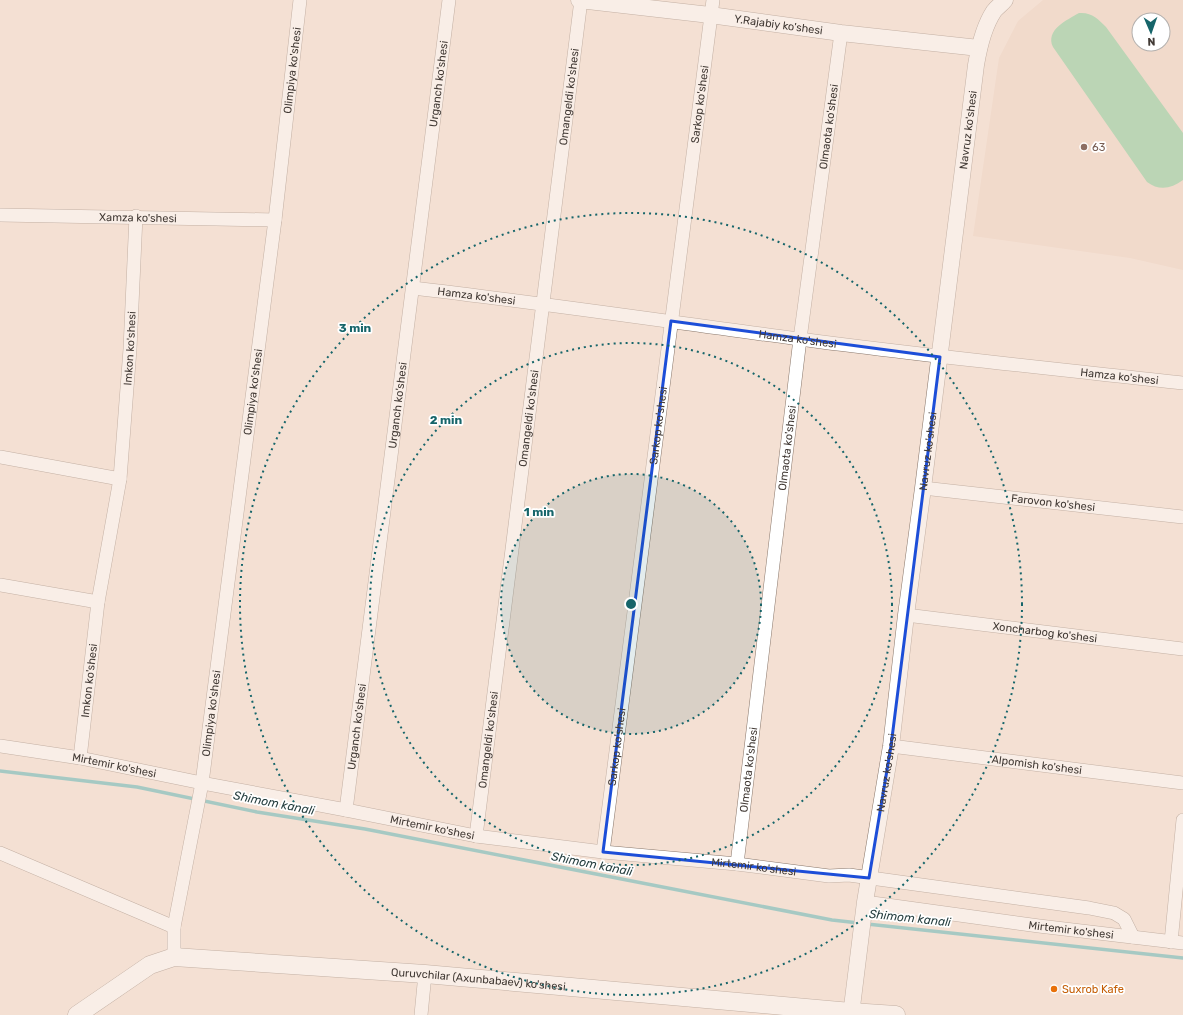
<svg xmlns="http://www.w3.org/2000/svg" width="1183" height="1015" viewBox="0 0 1183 1015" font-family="Rubik,sans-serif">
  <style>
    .built { fill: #edd2c1; fill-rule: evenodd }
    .grass { fill: #75c890 }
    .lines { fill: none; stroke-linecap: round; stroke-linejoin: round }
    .stream { stroke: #48aeb0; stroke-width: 3.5 }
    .minor-casing { stroke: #89776b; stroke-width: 14 }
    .tertiary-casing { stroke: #89776b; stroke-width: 17 }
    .secondary-casing { stroke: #89776b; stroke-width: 19 }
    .minor { stroke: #fff; stroke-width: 13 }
    .tertiary { stroke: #fff; stroke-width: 16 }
    .secondary { stroke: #fff; stroke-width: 18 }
    .marked { fill: none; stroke: #1d4ed8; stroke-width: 3; stroke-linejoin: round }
    .ring { fill: none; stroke: #16656a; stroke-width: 2; stroke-dasharray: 2 4 }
    .education-dot { fill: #8d6e63; stroke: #fff; stroke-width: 1.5 }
    .food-dot { fill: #e8710a; stroke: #fff; stroke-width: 1.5 }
    .labels { text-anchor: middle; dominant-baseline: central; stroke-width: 3.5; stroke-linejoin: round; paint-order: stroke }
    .street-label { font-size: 11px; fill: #423a35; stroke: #fff }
    .education-label { font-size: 11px; fill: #785e54; stroke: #fff; text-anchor: start }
    .food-label { font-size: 11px; fill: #c56008; stroke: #fff; text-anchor: start }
    .water-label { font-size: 12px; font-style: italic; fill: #253e3f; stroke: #fff }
    .centre { fill: #16656a; stroke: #fff; stroke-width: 2 }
    .ring-label { font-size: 12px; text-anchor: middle; font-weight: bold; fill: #16656a; stroke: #fff; stroke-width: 3.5; stroke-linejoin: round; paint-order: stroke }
  </style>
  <rect width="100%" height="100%" fill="#f4e0d3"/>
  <path class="built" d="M1043,0h140v270l-53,-12 -157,-22 26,-178 19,-37zM1139,20h24v24h-24z"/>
  <path class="grass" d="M1079,13c13,-1 19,6 27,14l77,106v47c-12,9 -24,11 -36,2l-94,-135c-8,-17 14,-27 26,-34z"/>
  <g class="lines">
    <g class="stream">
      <polyline points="0,771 137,787 257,812 365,829 832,920 859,923"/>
      <polyline points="867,924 1183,958"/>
    </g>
    <g class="minor-casing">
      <g id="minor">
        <path id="s1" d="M0,215l275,5"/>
        <path id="s2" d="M413,288c129,15 257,34 386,51 128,17 256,30 384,44"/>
        <polyline points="0,457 120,479"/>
        <path id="s3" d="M923,488l260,29"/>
        <polyline points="0,585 98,602"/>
        <path id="s4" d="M906,615l277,34"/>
        <path id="s5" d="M0,746l80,12 122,25 144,27 130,26 127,16 134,12 92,12 20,-1 240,33 25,5 10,6 9,18"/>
        <path id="s6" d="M891,746l292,37"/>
        <path id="s7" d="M80,758l18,-156 22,-123 10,-130 6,-133"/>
        <path id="s8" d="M346,810l103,-810"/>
        <path id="s9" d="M476,836l105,-836"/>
        <path id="s10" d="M603,852l110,-852"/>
        <polyline points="0,853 174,927"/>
        <path id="s11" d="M737,864l63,-525 41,-306"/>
        <path id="s12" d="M865,902l174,24 144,17"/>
        <polyline points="1171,942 1183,820"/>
        <path id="s13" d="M174,957v-30l28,-144 73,-563 25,-220"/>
        <polyline points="421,1015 425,974"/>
      </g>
    </g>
    <g class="tertiary-casing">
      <g id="tertiary">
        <path id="s14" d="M579,0l131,15 131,18 138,15"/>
        <path id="s15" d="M851,1015l14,-113 26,-156 15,-131 17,-127 53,-423c3,-18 8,-39 18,-54 3,-4 8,-7 11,-11"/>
      </g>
    </g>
    <g class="secondary-casing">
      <g id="secondary">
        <path id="s16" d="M77,1015l73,-50 24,-8 251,17 426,38 45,3"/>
      </g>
    </g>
    <use href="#minor" class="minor"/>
    <use href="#tertiary" class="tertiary"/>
    <use href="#secondary" class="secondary"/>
  </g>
  <path d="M0 0H1183V1015H0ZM671,321l269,36 -49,389 -22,132 -266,-26z" fill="#f4e0d3" fill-opacity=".55" fill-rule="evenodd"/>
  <path class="marked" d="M671,321l269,36 -49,389 -22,132 -266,-26z"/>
  <circle cx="631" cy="604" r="130" fill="#16656a" fill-opacity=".12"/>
  <g class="ring">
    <circle cx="631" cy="604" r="130"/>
    <circle cx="631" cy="604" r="261"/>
    <circle cx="631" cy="604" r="391"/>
  </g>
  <circle class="education-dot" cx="1084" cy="147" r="4"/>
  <circle class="food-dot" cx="1054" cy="989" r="4"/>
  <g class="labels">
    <g class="street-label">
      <text stroke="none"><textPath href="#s14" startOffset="201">Y.Rajabiy ko'shesi</textPath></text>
      <text stroke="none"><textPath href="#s13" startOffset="895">Olimpiya ko'shesi</textPath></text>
      <text stroke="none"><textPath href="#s8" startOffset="732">Urganch ko'shesi</textPath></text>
      <text stroke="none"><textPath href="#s9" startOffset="745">Omangeldi ko'shesi</textPath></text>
      <text stroke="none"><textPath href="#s10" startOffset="754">Sarkop ko'shesi</textPath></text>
      <text stroke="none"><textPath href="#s11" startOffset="743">Olmaota ko'shesi</textPath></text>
      <text stroke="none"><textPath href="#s15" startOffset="893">Navruz ko'shesi</textPath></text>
      <text stroke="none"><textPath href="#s1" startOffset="138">Xamza ko'shesi</textPath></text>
      <text stroke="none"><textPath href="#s2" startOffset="64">Hamza ko'shesi</textPath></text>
      <text stroke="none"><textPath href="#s2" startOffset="388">Hamza ko'shesi</textPath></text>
      <text stroke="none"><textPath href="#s7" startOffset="413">Imkon ko'shesi</textPath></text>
      <text stroke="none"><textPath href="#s2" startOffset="712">Hamza ko'shesi</textPath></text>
      <text stroke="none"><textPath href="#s13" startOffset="571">Olimpiya ko'shesi</textPath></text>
      <text stroke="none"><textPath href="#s8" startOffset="408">Urganch ko'shesi</textPath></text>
      <text stroke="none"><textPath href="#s9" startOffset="421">Omangeldi ko'shesi</textPath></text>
      <text stroke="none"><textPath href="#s10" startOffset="430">Sarkop ko'shesi</textPath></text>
      <text stroke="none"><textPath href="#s11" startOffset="419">Olmaota ko'shesi</textPath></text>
      <text stroke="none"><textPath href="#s15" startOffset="569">Navruz ko'shesi</textPath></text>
      <text stroke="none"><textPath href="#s3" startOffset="131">Farovon ko'shesi</textPath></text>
      <text stroke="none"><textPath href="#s4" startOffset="140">Xoncharbog ko'shesi</textPath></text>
      <text stroke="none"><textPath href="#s7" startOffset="78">Imkon ko'shesi</textPath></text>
      <text stroke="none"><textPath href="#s13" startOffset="247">Olimpiya ko'shesi</textPath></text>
      <text stroke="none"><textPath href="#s8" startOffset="84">Urganch ko'shesi</textPath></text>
      <text stroke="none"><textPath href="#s9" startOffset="97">Omangeldi ko'shesi</textPath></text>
      <text stroke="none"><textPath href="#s10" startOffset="106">Sarkop ko'shesi</textPath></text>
      <text stroke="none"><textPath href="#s6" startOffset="147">Alpomish ko'shesi</textPath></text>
      <text stroke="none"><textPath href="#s5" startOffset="116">Mirtemir ko'shesi</textPath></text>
      <text stroke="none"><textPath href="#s11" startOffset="95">Olmaota ko'shesi</textPath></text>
      <text stroke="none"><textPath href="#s15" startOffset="245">Navruz ko'shesi</textPath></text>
      <text stroke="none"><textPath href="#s5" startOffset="440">Mirtemir ko'shesi</textPath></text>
      <text stroke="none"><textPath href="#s5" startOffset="764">Mirtemir ko'shesi</textPath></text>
      <text stroke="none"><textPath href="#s12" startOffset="208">Mirtemir ko'shesi</textPath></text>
      <text stroke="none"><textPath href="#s16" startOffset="419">Quruvchilar (Axunbabaev) ko'shesi</textPath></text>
    </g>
    <g class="education-label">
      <text x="1092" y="147">63</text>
    </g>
    <g class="food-label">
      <text x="1062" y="989">Suxrob Kafe</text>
    </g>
    <g class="water-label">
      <text transform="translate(274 803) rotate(11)">Shimom kanali</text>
      <text transform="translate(592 864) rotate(11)">Shimom kanali</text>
      <text transform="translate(910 918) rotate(6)">Shimom kanali</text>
    </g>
  </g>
  <circle cx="631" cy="604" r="6" class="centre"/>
  <g class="ring-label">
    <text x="355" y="332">3 min</text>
    <text x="446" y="424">2 min</text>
    <text x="539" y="516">1 min</text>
  </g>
  <g transform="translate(1151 32) rotate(178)"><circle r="19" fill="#ffffff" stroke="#b3b0ae"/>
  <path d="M0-3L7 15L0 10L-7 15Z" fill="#16656a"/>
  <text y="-6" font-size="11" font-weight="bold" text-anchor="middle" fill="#423a35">N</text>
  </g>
</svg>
